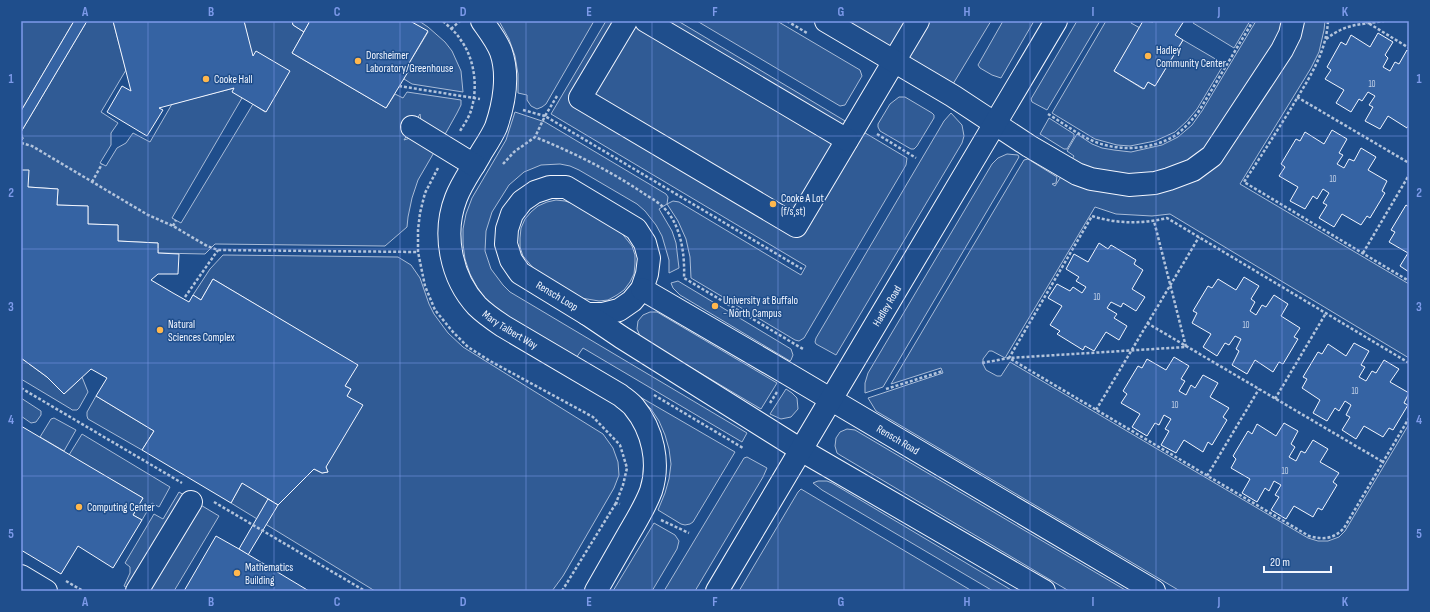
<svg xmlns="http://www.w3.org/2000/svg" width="1430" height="612" viewBox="0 0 1430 612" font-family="'Sofia Sans Condensed',sans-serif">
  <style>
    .built { fill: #305b95; stroke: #a8bbd7 }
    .building { fill: #3563a3; stroke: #f2f6ff }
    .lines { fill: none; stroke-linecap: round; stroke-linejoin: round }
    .minor-casing { stroke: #f2f6ff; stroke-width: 24 }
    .path { stroke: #b3c4dc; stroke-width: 2.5; stroke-dasharray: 3 2; stroke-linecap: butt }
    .minor { stroke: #1f4e8c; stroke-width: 22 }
    .grid { fill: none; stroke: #7d9aea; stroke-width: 1; stroke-opacity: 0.55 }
    .poi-dot { fill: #ffb74d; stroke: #1f4e8c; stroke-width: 1.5 }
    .labels { text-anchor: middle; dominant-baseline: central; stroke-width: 3; stroke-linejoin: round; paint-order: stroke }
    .number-label { font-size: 9px; fill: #c3d1e8 }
    .poi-label { font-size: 11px; fill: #f2f6ff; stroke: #1f4e8c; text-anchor: start }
    .street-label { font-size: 11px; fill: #f2f6ff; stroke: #1f4e8c }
    .neatline { fill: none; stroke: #7d9aea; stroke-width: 1.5 }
    .grid-label { font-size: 13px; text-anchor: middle; font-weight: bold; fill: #7d9aea }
  </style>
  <rect width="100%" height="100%" fill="#1f4e8c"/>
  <g class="built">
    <polygon points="21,21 74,21 21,111"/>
    <polygon points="87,21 113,21 126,70 101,112 118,123 111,133 111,145 100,163 106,166 117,148 126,143 133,133 150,142 172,104 234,88 242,98 172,218 181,223 253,104 265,112 244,21 292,21 293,25 304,32 292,53 386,108 395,94 403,98 407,92 461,100 461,105 457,113 443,138 421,121 420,114 404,140 410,138 436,149 418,180 412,198 408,217 407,227 385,246 215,244 205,254 158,253 158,243 118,241 118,225 88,224 88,206 57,205 58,189 28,187 21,170 21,141 23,138 21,132"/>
    <polygon points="410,21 419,21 428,27 445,42 452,51 461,71 463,92 412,84 404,79 405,70 428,32"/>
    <polygon points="499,21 594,21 546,104 542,107 537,109 531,106 527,100 527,95 518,93 518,74 515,56 509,39"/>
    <polygon points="606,21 678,21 907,158 906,165 804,338 799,341 795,340 691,278 690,257 686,239 678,221 667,204 659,209 672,231 676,243 679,268 669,273 669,260 662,236 656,225 645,211 637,204 579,170 570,166 560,164 541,165 524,172 509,185 492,212 486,231 485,251 491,269 503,285 510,292 747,433 742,442 583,348 576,358 499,311 486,300 477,287 470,274 465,259 463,244 463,229 466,214 472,198 506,140 515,112 545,122 666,194 668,197 667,204 673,201 679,202 801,275 806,266 551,114"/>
    <polygon points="697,21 777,21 860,70 862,76 845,105 840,106"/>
    <polygon points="847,21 991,21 953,84"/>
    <polygon points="1003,21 1034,21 1001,78 992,75 980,68 978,65"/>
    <polygon points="1077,21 1100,21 1047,110 1032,102 1031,99"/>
    <polygon points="1106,21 1132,21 1131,23 1140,28 1114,71 1143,89 1148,82 1155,86 1183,40 1224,64 1197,109 1187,121 1175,132 1155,141 1130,146 1117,145 1095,139 1052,113"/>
    <polygon points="1194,21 1250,21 1234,48 1193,23"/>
    <polygon points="1256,21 1325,21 1324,30 1319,52 1311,68 1240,184 1409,284 1409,358 1170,214 1152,216 1116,214 1095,207 1005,358 992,351 989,351 983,359 983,364 986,370 997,376 1001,376 1010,362 1308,538 1318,541 1328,541 1339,537 1345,531 1409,424 1409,591 1180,591 876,411 868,398 943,373 941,368 891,384 1024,160 1028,159 1057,177 1056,183 1052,184 1055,186 1074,156 1067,151 1077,134 1092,144 1102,148 1114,150 1131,152 1162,145 1178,137 1192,125 1202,111"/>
    <polygon points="899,97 905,97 932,113 934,115 934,118 917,146 914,149 911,149 880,131 878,127 878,124 890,104"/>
    <polygon points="951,113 962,125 964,136 962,143 836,355 816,344 815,342 816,338 944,121"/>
    <polygon points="1049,118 1074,134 1074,137 1067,149 1064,149 1040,134"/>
    <polygon points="1007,154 1018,155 1019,157 883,387 865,393 865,383 868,373 992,164 998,158"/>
    <polygon points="556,200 565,201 574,204 620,231 632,246 635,255 635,264 634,274 630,282 624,290 617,295 608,300 599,301 581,298 535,270 523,256 520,247 520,238 521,228 525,219 531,212 538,206 547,202"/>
    <polygon points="223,255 398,257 411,265 420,278 429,304 434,314 448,333 463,347 603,434 613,448 618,462 619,475 614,488 563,576 552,591 375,591 231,503 242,483 314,469 322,473 328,472 326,467 347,396 351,389 345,386 357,365 213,279 201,300 193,295 210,269"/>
    <polygon points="678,281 791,349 793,355 791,360 790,361 680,295 673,288 671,283"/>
    <polygon points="650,312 657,312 777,383 761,409 643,339 640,336 637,329 638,321 643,315"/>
    <polygon points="21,358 47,377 64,394 82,377 88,392 79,408 77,410 72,410 71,409 21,379"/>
    <polygon points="786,389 792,393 797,398 798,409 791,417 781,419 770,414"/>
    <polygon points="635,394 735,452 693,522 690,524 685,525 681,524 658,510 665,493 669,479 671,464 669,449 665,435 659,421 651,409"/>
    <polygon points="96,396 154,431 142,450 88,419 87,416 87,412"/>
    <polygon points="21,398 41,411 41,415 36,422 31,423 21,416"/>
    <polygon points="54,418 76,430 64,451 40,437 51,419"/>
    <polygon points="847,429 855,430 1127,591 1069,591 840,455 837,453 835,446 836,438 840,432"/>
    <polygon points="82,434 170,487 159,507 152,503 142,520 133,515 143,498 69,455"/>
    <polygon points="747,457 767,468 763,477 695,591 664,591 744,458"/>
    <polygon points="818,481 827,481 832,483 1013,591 993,591 822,490 813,483"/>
    <polygon points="801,489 972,591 739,591 798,492"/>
    <polygon points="179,492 219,516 174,591 133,591 124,586 130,573 130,567 125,563 154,514 163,519"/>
    <polygon points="654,523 675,535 679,541 677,549 652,591 613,591"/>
  </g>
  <g class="building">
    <polygon points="74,21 87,21 21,132 23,139 21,141 21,111"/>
    <polygon points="113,21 244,21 253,56 256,51 290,71 266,112 232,92 234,88 159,108 163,110 147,136 107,112 122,86 131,91"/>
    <polygon points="292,21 307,21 309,23 304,32 293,25"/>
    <polygon points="310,21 410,21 428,31 405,70 408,72 386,108 292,53"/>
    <polygon points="1143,21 1153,22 1154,21 1184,21 1175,35 1183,40 1155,86 1148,82 1144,89 1114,71"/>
    <polygon points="1378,33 1393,42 1385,55 1388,58 1383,67 1390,71 1395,62 1399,64 1407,50 1409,52 1409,124 1407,128 1388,116 1380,129 1365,121 1373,107 1369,105 1375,96 1368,92 1362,101 1359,99 1351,112 1336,103 1344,90 1325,79 1331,70 1327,67 1341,42 1346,45 1351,35 1370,47"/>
    <polygon points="1332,130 1347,139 1339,153 1343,155 1337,164 1344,168 1349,159 1354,161 1361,148 1376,157 1368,170 1387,181 1382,191 1385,193 1370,218 1367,216 1361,225 1342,214 1334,227 1319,218 1327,205 1323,203 1329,193 1323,189 1317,199 1313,196 1305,209 1290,201 1298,187 1279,176 1285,167 1281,164 1296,139 1300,141 1305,132 1324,144"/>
    <polygon points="21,170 29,170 28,187 58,189 57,205 88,206 88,224 118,225 118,241 158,243 158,253 179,254 178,274 158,274 151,280 173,293 189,302 193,295 201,300 213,279 358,365 345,386 351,389 347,396 363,405 326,467 328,472 322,473 314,469 278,505 242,483 231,503 142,450 154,431 96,396 107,378 91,369 64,394 47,377 21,358"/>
    <polygon points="1406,205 1409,207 1409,272 1400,266 1408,253 1389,242 1395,232 1391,230"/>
    <polygon points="1099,243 1108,249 1111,245 1136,260 1134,264 1143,270 1132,289 1145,297 1136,311 1123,303 1121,307 1111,302 1107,308 1117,314 1114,318 1127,326 1119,340 1106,332 1094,351 1085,346 1083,350 1057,334 1060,331 1050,325 1062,306 1048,298 1057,284 1070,291 1073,287 1082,293 1086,287 1076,281 1079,277 1066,269 1074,254 1088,262"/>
    <polygon points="1244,277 1259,286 1251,299 1255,302 1250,311 1256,315 1262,305 1266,307 1274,295 1288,304 1281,316 1300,328 1294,337 1298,339 1283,364 1279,362 1273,372 1255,360 1247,374 1232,365 1239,351 1236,349 1241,339 1235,336 1229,345 1225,343 1217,356 1203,347 1211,334 1192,323 1197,313 1193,311 1208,286 1212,288 1218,279 1236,290"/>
    <polygon points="1354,343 1369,351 1361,365 1365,367 1359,377 1366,381 1372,371 1376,373 1384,360 1399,369 1390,382 1409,393 1404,403 1408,405 1393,430 1389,428 1383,437 1364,426 1356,439 1342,430 1350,417 1346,415 1351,405 1345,401 1339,411 1335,408 1327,421 1313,413 1320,400 1302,388 1307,379 1303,377 1318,352 1322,354 1328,344 1346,356"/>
    <polygon points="1174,357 1189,366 1181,379 1185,381 1179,391 1186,395 1191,385 1195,388 1203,375 1218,383 1210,397 1229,408 1223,417 1227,420 1212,445 1208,442 1203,452 1184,440 1176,453 1161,445 1169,431 1165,429 1171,419 1164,415 1159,425 1155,423 1147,436 1132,427 1140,414 1121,403 1127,394 1123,391 1138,366 1142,368 1147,359 1166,370"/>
    <polygon points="1284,423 1298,431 1291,444 1295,447 1289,457 1296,461 1301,451 1305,453 1313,440 1328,449 1320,462 1339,473 1333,482 1337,485 1322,510 1318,508 1313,517 1294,506 1286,519 1271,510 1279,497 1275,495 1281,485 1274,481 1269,491 1265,488 1257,502 1242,493 1250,479 1231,468 1236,459 1233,456 1248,431 1252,434 1257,424 1276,436"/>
    <polygon points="21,426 143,498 133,515 142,520 113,568 78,546 61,574 21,550"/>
    <polygon points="268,499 278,505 248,555 239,549"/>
    <polygon points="216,536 239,549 309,591 184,591"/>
  </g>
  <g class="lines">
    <g class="minor-casing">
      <g id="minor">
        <path id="s1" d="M482,21c7,10 15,20 19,31 8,23 3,52 -5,75 -4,9 -10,18 -15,26 -8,15 -19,29 -25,45 -14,36 -5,80 21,108 8,8 17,14 26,20l117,69c5,4 11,8 14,12 19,23 26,56 17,84 -6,16 -15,30 -23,44 -11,19 -21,37 -32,56"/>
        <polyline points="626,21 580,98 796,226 918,21"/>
        <polyline points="646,21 847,140"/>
        <polyline points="826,21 953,96 1029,146 1077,174 1091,179 1129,185 1155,183 1169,179 1193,170 1212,156 1282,50 1290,34 1293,21"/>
        <polyline points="412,127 474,165"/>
        <polygon points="550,187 566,187 636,229 645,243 649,258 647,274 642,289 632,301 619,310 603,314 587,314 520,273 511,260 506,244 507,229 512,214 522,201 535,192"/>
        <path id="s2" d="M642,289l146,85 366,217"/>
        <polyline points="587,314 621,337 801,450 1044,591"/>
        <polyline points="21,576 46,591"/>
        <polyline points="137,591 191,502"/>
        <path id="s3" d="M717,591l339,-570"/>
      </g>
    </g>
    <g class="path">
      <path d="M443,21c6,6 13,11 17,18 14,18 18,46 12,68 -2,9 -7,16 -12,24"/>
      <polyline points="787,21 807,33"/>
      <path d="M1328,21c-2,34 -21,60 -38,89 -15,24 -30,48 -46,72l165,99"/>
      <polyline points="1365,21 1409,48"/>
      <polyline points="451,29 460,21"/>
      <path d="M1326,39c21,-16 33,-14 58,-18"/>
      <polyline points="399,86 480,99"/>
      <polyline points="557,96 545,116 802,269"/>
      <polyline points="1297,97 1409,163"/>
      <polyline points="523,110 545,116 535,137"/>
      <path d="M1048,114c15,9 29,20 45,27 26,11 59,9 83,-6 9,-7 16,-15 23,-24l54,-90"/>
      <polyline points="877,134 916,158"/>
      <polyline points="21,143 32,146 148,215 173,226 207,246 218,250 418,252"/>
      <path d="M503,164l11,-12 21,-15c37,15 74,33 108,56 6,4 14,8 20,14 18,17 22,47 21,71l119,71"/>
      <polyline points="438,168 425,193 420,213 418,230 418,252 425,286 435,310 453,332 468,347 490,361 593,417 620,445 627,468 623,485 616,503 620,504"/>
      <polyline points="92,182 102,164"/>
      <polyline points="173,226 176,220"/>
      <polyline points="1363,253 1409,175"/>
      <polyline points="185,297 218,250"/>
      <polyline points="1147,323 1383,462"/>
      <polyline points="982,363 1009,358 1186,347 1154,221"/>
      <path d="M1409,363l-242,-145c-25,6 -50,6 -75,-2l-83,142 300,178c14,4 25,3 35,-8l65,-110"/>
      <polyline points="21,388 182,483"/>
      <polyline points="886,389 943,371"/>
      <polyline points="654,395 743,448"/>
      <polyline points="1275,399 1326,313"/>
      <polyline points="770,403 777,392"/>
      <polyline points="1096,410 1199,237"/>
      <polyline points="1207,476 1259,389"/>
      <polyline points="214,502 365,591"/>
      <polyline points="661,520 689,533"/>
      <polyline points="66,581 83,591"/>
      <polyline points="562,591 616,503"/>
    </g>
    <use href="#minor" class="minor"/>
  </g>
  <path class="grid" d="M148,21v570M274,21v570M400,21v570M526,21v570M652,21v570M778,21v570M904,21v570M1030,21v570M1156,21v570M1282,21v570M21,136h1388M21,249h1388M21,363h1388M21,476h1388"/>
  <g class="poi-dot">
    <circle cx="1148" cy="56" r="4"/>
    <circle cx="358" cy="61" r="4"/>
    <circle cx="206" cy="79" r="4"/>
    <circle cx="773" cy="204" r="4"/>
    <circle cx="715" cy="306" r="4"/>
    <circle cx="160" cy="330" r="4"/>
    <circle cx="79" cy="507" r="4"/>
    <circle cx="237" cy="573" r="4"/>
  </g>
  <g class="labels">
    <g class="number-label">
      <text x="1372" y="84">10</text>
      <text x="1333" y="179">10</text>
      <text x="1097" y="297">10</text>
      <text x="1246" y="325">10</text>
      <text x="1355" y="391">10</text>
      <text x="1175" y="405">10</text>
      <text x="1285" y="471">10</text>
    </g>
    <g class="poi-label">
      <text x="1156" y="50">Hadley<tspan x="1156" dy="13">Community Center</tspan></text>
      <text x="366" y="55">Dorsheimer<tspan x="366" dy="13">Laboratory/Greenhouse</tspan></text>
      <text x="214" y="79">Cooke Hall</text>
      <text x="781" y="198">Cooke A Lot<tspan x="781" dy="13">(f/s,st)</tspan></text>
      <text x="723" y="300">University at Buffalo<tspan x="723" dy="13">- North Campus</tspan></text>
      <text x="168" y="324">Natural<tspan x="168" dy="13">Sciences Complex</tspan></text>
      <text x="87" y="507">Computing Center</text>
      <text x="245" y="567">Mathematics<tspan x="245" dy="13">Building</tspan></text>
    </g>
    <g class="street-label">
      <text transform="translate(557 296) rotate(31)">Rensch Loop</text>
      <text stroke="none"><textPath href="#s3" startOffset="332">Hadley Road</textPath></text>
      <text stroke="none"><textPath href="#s1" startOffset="351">Mary Talbert Way</textPath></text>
      <text stroke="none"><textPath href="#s2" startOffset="297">Rensch Road</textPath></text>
    </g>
  </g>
  <rect width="1430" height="612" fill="none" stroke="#1f4e8c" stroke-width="44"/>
  <path d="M1264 566v6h67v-6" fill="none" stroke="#f2f6ff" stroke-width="2"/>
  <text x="1270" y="566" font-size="12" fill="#f2f6ff" stroke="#1f4e8c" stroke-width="3" paint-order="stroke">20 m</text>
  <rect x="22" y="22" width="1386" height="568" class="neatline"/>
  <g class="grid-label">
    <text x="85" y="16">A</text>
    <text x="211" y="16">B</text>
    <text x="337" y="16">C</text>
    <text x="463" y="16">D</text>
    <text x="589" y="16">E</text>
    <text x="715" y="16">F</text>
    <text x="841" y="16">G</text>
    <text x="967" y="16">H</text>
    <text x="1093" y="16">I</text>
    <text x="1219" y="16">J</text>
    <text x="1345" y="16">K</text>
    <text x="11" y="83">1</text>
    <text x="1419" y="83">1</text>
    <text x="11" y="197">2</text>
    <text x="1419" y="197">2</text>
    <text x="11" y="311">3</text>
    <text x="1419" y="311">3</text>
    <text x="11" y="424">4</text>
    <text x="1419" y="424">4</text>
    <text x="11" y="538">5</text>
    <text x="1419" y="538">5</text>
    <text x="85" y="606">A</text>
    <text x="211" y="606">B</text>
    <text x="337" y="606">C</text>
    <text x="463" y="606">D</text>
    <text x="589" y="606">E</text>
    <text x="715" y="606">F</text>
    <text x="841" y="606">G</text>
    <text x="967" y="606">H</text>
    <text x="1093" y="606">I</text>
    <text x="1219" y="606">J</text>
    <text x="1345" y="606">K</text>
  </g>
</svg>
